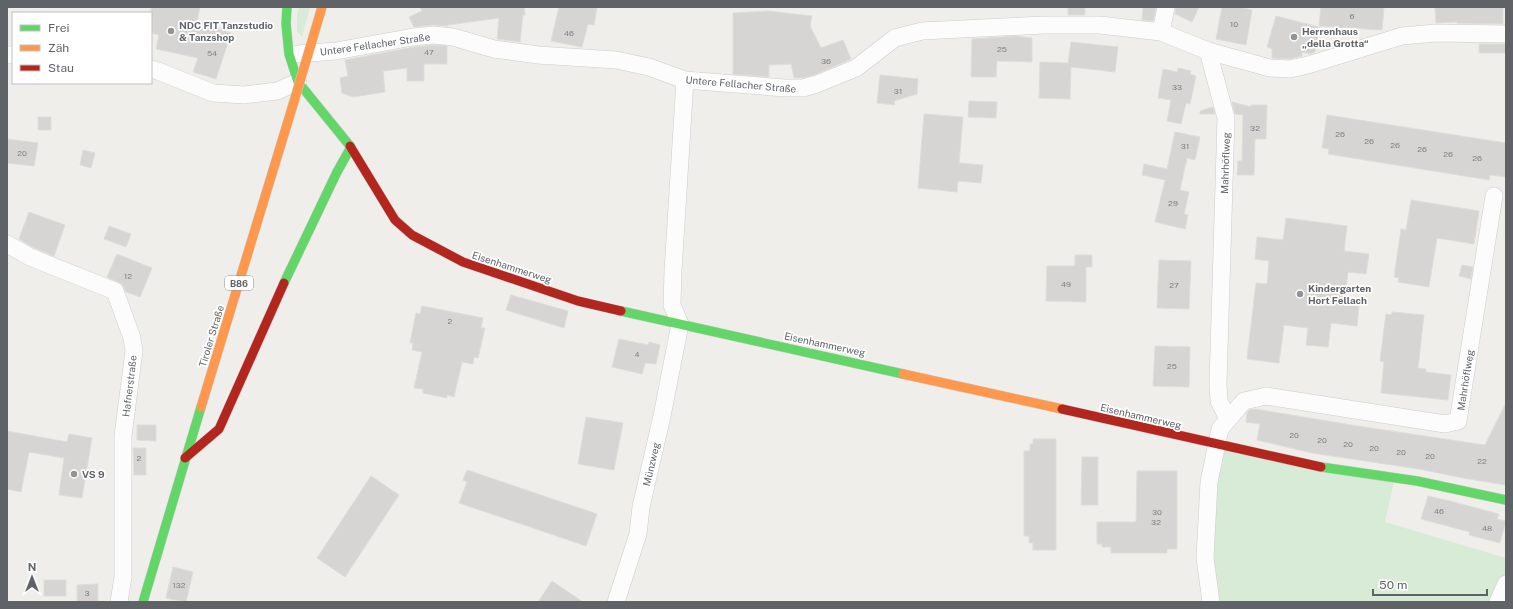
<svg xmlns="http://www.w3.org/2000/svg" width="1513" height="609" viewBox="0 0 1513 609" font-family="'Public Sans',sans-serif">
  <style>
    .green { fill: #d8ebd6 }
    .building { fill: #d6d5d3; stroke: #deddd9 }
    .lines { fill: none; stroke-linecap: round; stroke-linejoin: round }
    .street-casing { stroke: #cbcccc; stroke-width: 18 }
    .fast-casing { stroke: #cacacb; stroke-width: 10 }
    .slow-casing { stroke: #cacacb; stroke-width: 10 }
    .jam-casing { stroke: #cacacb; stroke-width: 10 }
    .street { stroke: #fdfcfc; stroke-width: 17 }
    .fast { stroke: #63d668; stroke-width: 9 }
    .slow { stroke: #ff974d; stroke-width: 9 }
    .jam { stroke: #b3261e; stroke-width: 9 }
    .slow-bridge-casing { stroke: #d7ceb8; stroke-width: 10; stroke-linecap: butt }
    .slow-bridge { stroke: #ff974d; stroke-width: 9 }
    .poi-dot { fill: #919496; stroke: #fff; stroke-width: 1.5 }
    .labels { text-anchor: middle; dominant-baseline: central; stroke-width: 3.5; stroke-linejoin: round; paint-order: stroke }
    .number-label { font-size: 8px; fill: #7e8184 }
    .shield { fill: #fff; stroke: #8f9295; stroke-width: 1 }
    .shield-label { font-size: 9px; font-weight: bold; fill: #5f6368 }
    .poi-label { font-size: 10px; font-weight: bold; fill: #5f6368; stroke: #fff; text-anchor: start }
    .street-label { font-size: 10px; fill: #5f6368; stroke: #fff }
  </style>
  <rect width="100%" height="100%" fill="#efeeea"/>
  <g class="green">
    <polygon points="299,7 310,7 302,37 297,32 297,15"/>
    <polygon points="1221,450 1394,482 1385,522 1506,558 1506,579 1497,602 1214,602 1209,558"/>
  </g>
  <g class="building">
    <polygon points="151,7 200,7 197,22 231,33 216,79 193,72 198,58 156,49 159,35 151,33"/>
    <polygon points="420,7 524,7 525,15 523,15 520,42 497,39 499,18 448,25 448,26 433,25 414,27 409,17 422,11"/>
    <polygon points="559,7 597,7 594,25 588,24 582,47 551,41"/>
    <rect x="1068" y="7" width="17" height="8"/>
    <polygon points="1143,7 1156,8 1153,21 1142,20"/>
    <polygon points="1176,7 1199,7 1192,22 1175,14"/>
    <polygon points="1222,7 1238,7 1252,10 1246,45 1216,39"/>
    <polygon points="1321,7 1384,7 1382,30 1319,26"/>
    <polygon points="1435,7 1503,7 1503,24 1457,23 1457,22 1436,23"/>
    <polygon points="768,11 812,16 810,26 821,48 843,40 851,59 814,75 802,78 794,78 791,64 769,65 769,77 733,74 733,13"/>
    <polygon points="1276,16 1319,27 1315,52 1311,54 1302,52 1302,56 1289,59 1272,58 1272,49 1267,47"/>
    <polygon points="1016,36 1032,38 1032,62 997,61 996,77 971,77 972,39"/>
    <polygon points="1071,42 1118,47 1115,72 1071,67 1070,99 1039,98 1040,62 1068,63"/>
    <rect x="1479" y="44" width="27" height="9"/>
    <polygon points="434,45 447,46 447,64 424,64 424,81 407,81 407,68 383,71 385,92 353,97 342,93 340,78 348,76 345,60 414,47"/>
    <polygon points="1178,68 1191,71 1190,74 1196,76 1190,104 1186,103 1181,124 1167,121 1171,100 1158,98 1163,69 1177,72"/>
    <polygon points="880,75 918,79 917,94 894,101 895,105 877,103"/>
    <polygon points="969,101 997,102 996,118 968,117"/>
    <polygon points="1232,102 1251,107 1251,105 1267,105 1266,139 1255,139 1254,175 1237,175 1238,161 1242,161 1243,115 1235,114"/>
    <polygon points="1213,107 1215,114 1200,114 1200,111"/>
    <polygon points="924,114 963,117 959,163 983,165 981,183 958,181 957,192 918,188"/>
    <polygon points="1327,115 1506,143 1506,177 1490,175 1489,180 1328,154 1329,149 1322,148"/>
    <rect x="38" y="117" width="13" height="13"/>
    <polygon points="1175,132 1200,137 1195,160 1187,158 1180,190 1189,192 1184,214 1188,215 1185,229 1155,222 1165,180 1142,175 1144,164 1167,169"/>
    <polygon points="7,139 38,143 34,166 7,163"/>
    <polygon points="83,150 95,153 91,168 80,165"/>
    <polygon points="1411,200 1479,211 1474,244 1437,238 1429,287 1398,282 1399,278 1394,277 1401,229 1406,230"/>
    <polygon points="29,212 65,225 54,256 34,248 19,239"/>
    <polygon points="1286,218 1347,226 1344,251 1369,254 1366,274 1348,272 1344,305 1359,306 1357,326 1331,323 1328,347 1306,345 1308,328 1284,325 1279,363 1247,359 1256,283 1267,284 1269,261 1255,259 1257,237 1283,240"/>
    <polygon points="109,226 131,234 126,247 104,239"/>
    <polygon points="117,254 152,268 140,297 126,292 122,284 107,277"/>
    <polygon points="1075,255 1092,255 1092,267 1086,267 1086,302 1046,301 1047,266 1075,266"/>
    <polygon points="1159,260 1191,261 1189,309 1157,308"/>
    <polygon points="1462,265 1473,267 1471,279 1459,276"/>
    <polygon points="511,295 568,311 564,328 506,310"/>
    <polygon points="422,306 483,318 481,328 485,328 478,358 474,357 473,364 462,362 454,397 447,395 447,398 423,393 423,389 414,388 422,352 412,350 413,343 410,343 416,313 420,314"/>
    <polygon points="1392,312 1424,315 1418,368 1426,369 1426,372 1451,375 1448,400 1381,393 1384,362 1380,361 1384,329 1386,314 1392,315"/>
    <polygon points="619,339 648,345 649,342 660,345 656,364 645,363 642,374 612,367"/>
    <polygon points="1155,346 1190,347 1189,387 1153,386"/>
    <polygon points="1506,403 1506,485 1463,478 1419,469 1312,453 1257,440 1260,424 1246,422 1247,413 1249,410 1255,409 1364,427 1485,445"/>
    <polygon points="586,417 623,423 614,470 578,464"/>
    <polygon points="137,425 156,425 156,441 137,440"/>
    <polygon points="7,431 67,442 69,434 92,438 82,498 59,495 64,458 29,452 21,492 7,489"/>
    <polygon points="1033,439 1056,439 1056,550 1033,550 1033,543 1029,543 1029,536 1024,536 1024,451 1030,451 1030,444 1033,444"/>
    <polygon points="133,448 146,448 146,475 134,475"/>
    <polygon points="1082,457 1098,457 1098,505 1081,505"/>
    <polygon points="467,470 597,514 586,546 459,503 467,482 463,480"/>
    <polygon points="1137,471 1177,471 1177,549 1167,549 1167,553 1111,553 1111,547 1102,547 1102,544 1097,544 1097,522 1136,522"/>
    <polygon points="371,476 399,495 345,577 317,558"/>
    <polygon points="1428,496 1454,502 1499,514 1497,519 1506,521 1500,543 1469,535 1470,532 1421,519"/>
    <polygon points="173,567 193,572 186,602 166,598"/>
    <rect x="44" y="580" width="22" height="16"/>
    <polygon points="552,581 583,602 538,602"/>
    <polygon points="98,584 98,602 77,602 77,585"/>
  </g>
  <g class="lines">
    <g class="street-casing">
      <g id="street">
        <polyline points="1161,32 1166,7"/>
        <polyline points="1208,51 1226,118 1218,384 1219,401 1228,419"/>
        <polyline points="297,54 336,51 413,37 434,35 453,37 494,49 538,55 616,60 649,67 685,80 785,88 803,88 817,84 856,68 895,38 922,31 1044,25 1100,25 1161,32 1208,51 1270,68 1290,69 1308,65 1402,36 1436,33 1506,34"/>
        <polyline points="7,55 13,55"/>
        <polyline points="151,69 158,71 213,93 244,95 277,91 298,82"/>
        <polyline points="7,244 30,257 115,291 132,338 134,351 123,436 123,577 119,602"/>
        <polyline points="616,602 638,534 641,507 662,416 680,324 672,305 673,271 685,80"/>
        <polyline points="1211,602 1205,558 1209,482 1220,429 1244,401 1266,396 1445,424 1458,421 1494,196"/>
        <polyline points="1498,602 1506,584"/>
      </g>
    </g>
    <g class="fast-casing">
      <g id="fast">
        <polyline points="287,7 286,24 289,54 298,82 350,146"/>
        <polyline points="284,283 337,172 351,147"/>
        <polyline points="621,311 903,374"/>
        <polyline points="1321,467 1417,481 1506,500"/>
        <polyline points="143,602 201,407"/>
      </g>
    </g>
    <g class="slow-casing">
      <g id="slow">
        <polyline points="903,374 1062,409"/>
        <polyline points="201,407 292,108"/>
      </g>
    </g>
    <g class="jam-casing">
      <g id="jam">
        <polyline points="350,146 395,220 412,235 463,262 578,301 621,311"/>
        <polyline points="1062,409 1321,467"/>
        <polyline points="185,458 219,429 284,283"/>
      </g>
    </g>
    <use href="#street" class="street"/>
    <use href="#fast" class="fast"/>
    <use href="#slow" class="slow"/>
    <use href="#jam" class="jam"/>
    <g class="slow-bridge-casing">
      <polyline id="slow-bridge" points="292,108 322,7"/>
    </g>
    <use href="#slow-bridge" class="slow-bridge"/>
  </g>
  <g class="poi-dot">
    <circle cx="171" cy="31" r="4"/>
    <circle cx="1294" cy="37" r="4"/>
    <circle cx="1300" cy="294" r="4"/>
    <circle cx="74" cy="474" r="4"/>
  </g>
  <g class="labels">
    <g class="number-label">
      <text x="1352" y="16">6</text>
      <text x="1234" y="24">10</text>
      <text x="569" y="33">46</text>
      <text x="1002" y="49">25</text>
      <text x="429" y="52">47</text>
      <text x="212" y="53">54</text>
      <text x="826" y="61">36</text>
      <text x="1177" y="87">33</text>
      <text x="898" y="91">31</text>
      <text x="1255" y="128">32</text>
      <text x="1340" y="134">26</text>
      <text x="1369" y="141">26</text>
      <text x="1395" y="145">26</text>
      <text x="1185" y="146">31</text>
      <text x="1422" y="149">26</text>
      <text x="22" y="153">20</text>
      <text x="1448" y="154">26</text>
      <text x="1477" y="158">26</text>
      <text x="1173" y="203">29</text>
      <text x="128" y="276">12</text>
      <text x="1066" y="284">49</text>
      <text x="1174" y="285">27</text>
      <text x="450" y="321">2</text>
      <text x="637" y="354">4</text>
      <text x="1172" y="366">25</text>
      <text x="1294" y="435">20</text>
      <text x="1322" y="440">20</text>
      <text x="1348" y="444">20</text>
      <text x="1374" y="448">20</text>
      <text x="1401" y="452">20</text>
      <text x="1430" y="456">20</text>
      <text x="139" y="458">2</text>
      <text x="1482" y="461">22</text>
      <text x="1439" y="511">46</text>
      <text x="1157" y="512">30</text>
      <text x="1156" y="522">32</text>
      <text x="1487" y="528">48</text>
      <text x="179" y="585">132</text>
      <text x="87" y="593">3</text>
    </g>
    <rect class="shield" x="225" y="276" width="28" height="14" rx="3"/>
    <g class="shield-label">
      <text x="239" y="283">B86</text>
    </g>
    <g class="poi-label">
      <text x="179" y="25">NDC FIT Tanzstudio<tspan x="179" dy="12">&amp; Tanzshop</tspan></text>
      <text x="1302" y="31">Herrenhaus<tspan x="1302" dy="12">„della Grotta“</tspan></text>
      <text x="1308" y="288">Kindergarten<tspan x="1308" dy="12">Hort Fellach</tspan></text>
      <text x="82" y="474">VS 9</text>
    </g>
    <g class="street-label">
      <text transform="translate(375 44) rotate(-8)">Untere Fellacher Straße</text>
      <text transform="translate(741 84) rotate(5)">Untere Fellacher Straße</text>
      <text transform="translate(1225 163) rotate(-88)">Mahrhöflweg</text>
      <text transform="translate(512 267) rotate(18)">Eisenhammerweg</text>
      <text transform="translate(211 336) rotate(-73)">Tiroler Straße</text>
      <text transform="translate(825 344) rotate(12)">Eisenhammerweg</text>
      <text transform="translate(1465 380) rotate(-81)">Mahrhöflweg</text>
      <text transform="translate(129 386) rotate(-83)">Hafnerstraße</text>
      <text transform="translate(1141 416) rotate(13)">Eisenhammerweg</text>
      <text transform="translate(651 464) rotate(-77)">Münzweg</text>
    </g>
  </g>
  <rect width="1513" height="609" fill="none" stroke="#5f6368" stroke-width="16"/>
  <rect x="12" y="12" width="140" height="72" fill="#ffffff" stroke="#bfc1c3"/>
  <rect x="20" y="25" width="20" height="6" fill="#63d668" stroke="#bfc1c3"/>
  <text x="48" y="32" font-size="12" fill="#5f6368">Frei</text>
  <rect x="20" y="45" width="20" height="6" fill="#ff974d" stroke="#bfc1c3"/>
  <text x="48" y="52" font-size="12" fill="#5f6368">Zäh</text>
  <rect x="20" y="65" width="20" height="6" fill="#b3261e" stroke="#bfc1c3"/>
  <text x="48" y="72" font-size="12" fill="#5f6368">Stau</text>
  <g transform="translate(32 577)" stroke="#ffffff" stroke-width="3" paint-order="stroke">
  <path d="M0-3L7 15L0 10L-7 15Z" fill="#5f6368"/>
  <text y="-6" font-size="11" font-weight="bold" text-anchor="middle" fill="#5f6368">N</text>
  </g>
  <path d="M1373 589v6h114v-6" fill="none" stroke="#5f6368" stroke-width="2"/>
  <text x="1379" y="589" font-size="12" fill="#5f6368" stroke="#ffffff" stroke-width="3" paint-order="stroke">50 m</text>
</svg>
